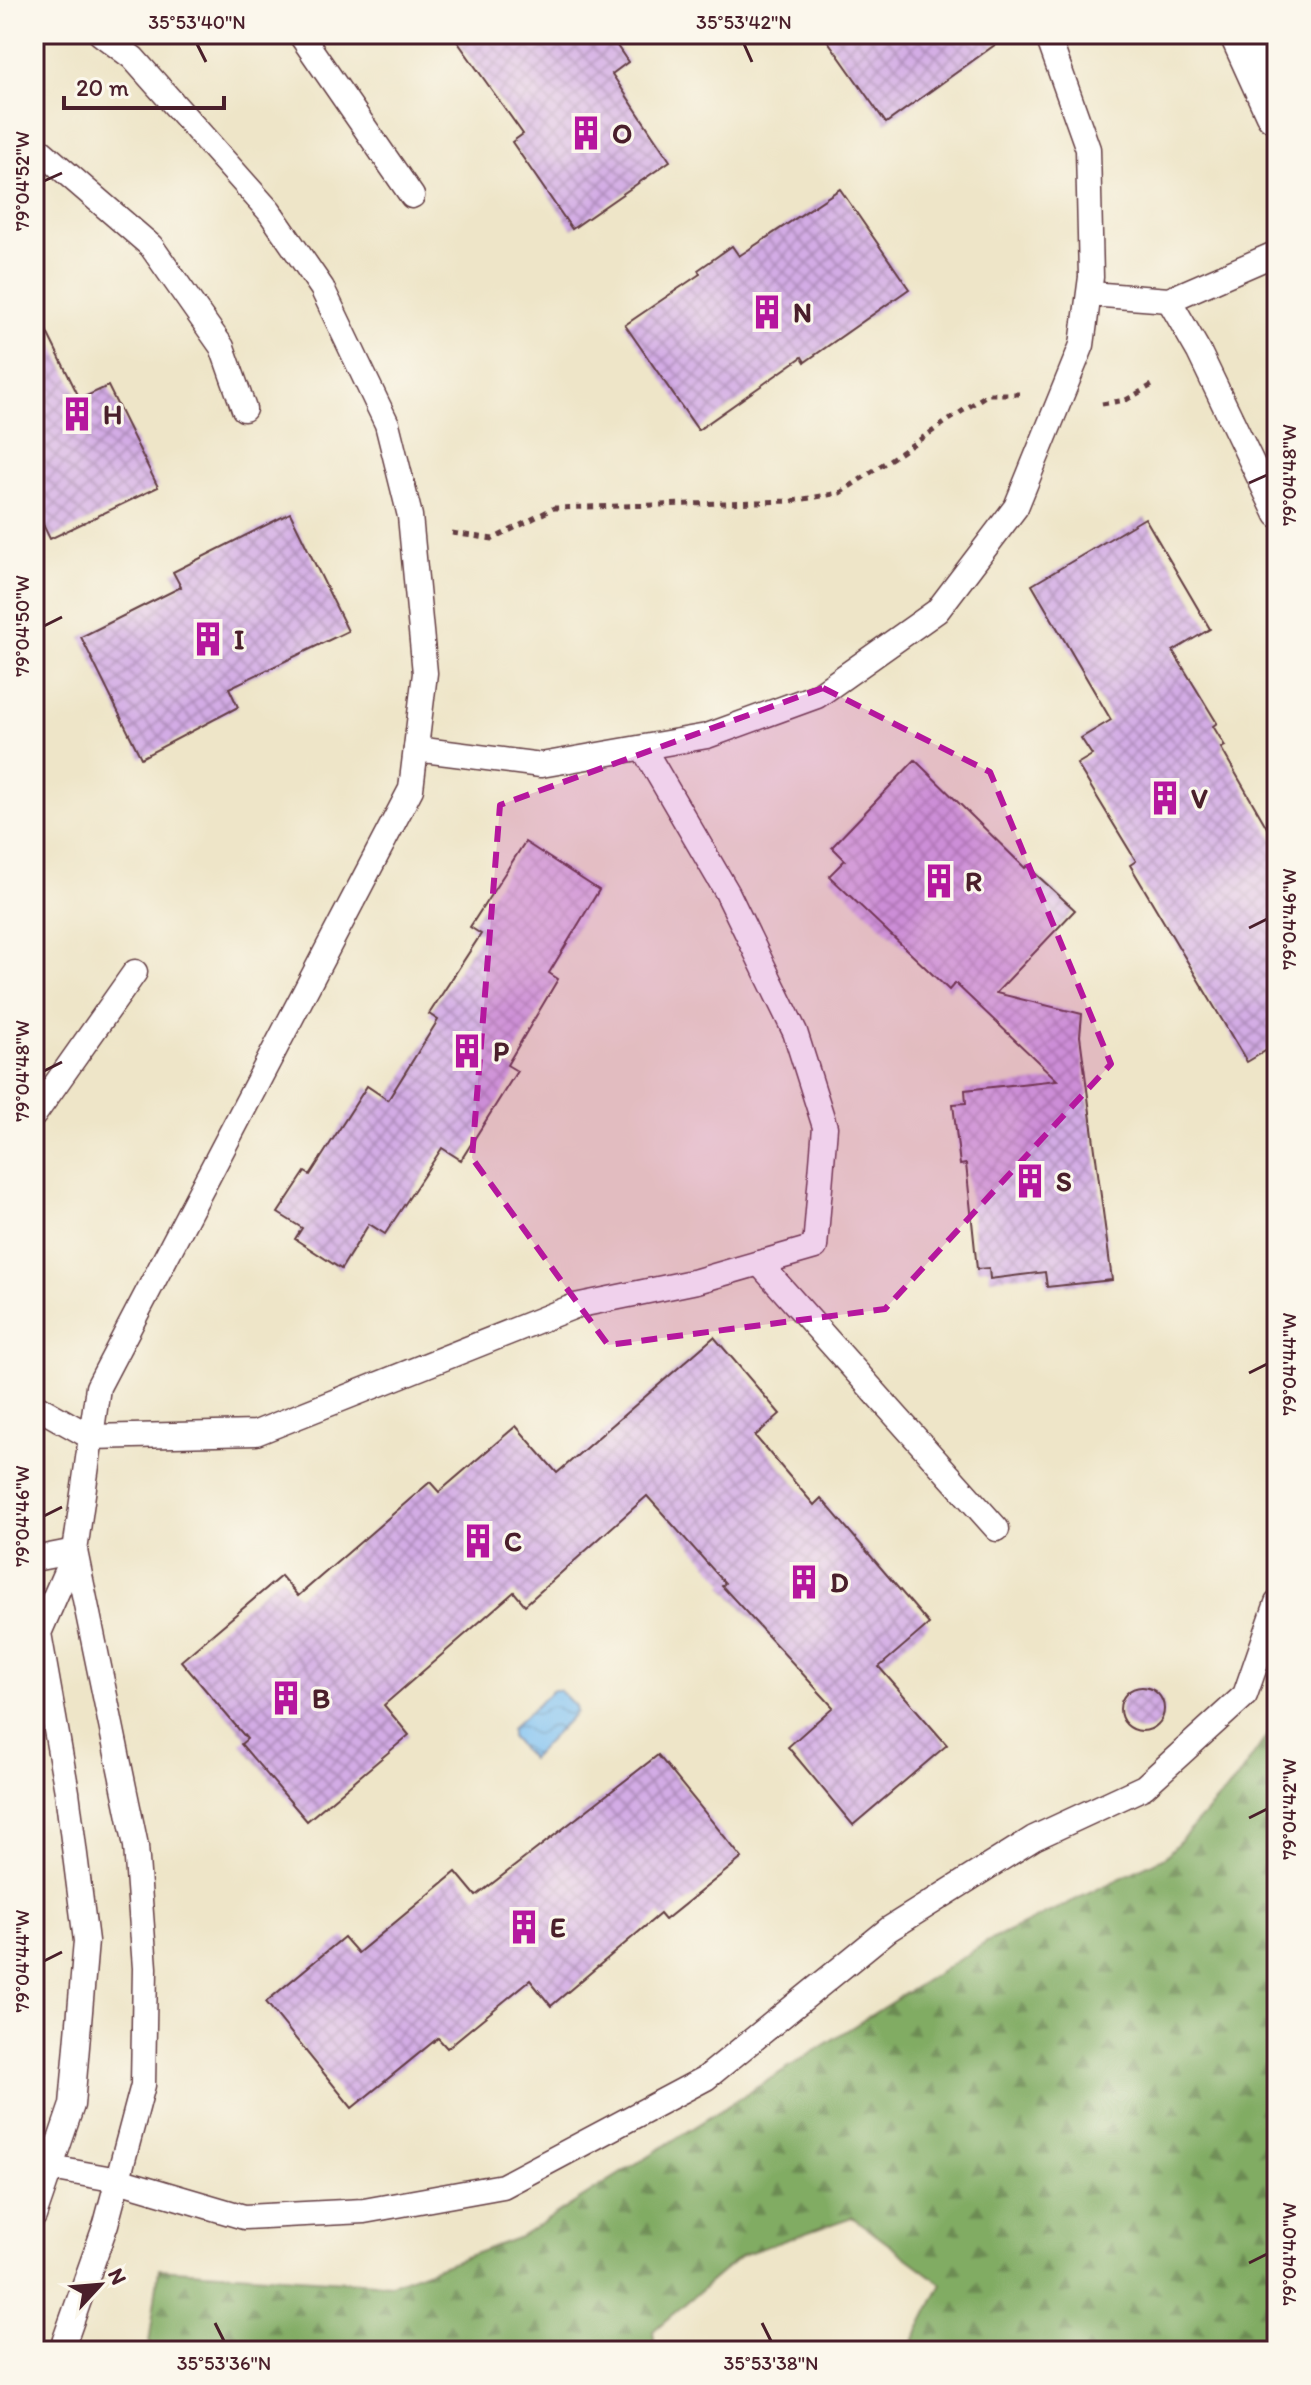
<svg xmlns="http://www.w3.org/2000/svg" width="1311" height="2385" viewBox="0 0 1311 2385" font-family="Itim,sans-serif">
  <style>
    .forest { fill: url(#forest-firs); stroke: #666647; stroke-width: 2 }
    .water { fill: url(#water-waves); stroke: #62708e; stroke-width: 2 }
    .building { fill: url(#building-cross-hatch) }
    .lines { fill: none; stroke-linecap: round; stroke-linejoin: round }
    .lane-casing { stroke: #633d43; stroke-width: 27 }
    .street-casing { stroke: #633d43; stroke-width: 47 }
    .path { stroke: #633d43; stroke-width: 5; stroke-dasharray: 6 6; stroke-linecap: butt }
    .lane { stroke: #fff; stroke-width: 24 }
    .street { stroke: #fff; stroke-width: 44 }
    .marked { fill: #b5179e; fill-opacity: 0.2; stroke: #b5179e; stroke-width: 6; stroke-dasharray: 16 10; stroke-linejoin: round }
    .ticks { fill: none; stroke: #4a1f2b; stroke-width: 3 }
    .labels { text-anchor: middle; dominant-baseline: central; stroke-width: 6; stroke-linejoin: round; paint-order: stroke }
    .poi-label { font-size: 28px; font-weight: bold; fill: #4a1f2b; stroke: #fbf7ec; text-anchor: start }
    .neatline { fill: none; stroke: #4a1f2b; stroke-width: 3 }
    .ticks-label { font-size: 20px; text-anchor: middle; fill: #4a1f2b }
  </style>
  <defs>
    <pattern id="forest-firs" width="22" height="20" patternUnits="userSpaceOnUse" patternTransform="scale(2)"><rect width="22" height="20" fill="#81ac63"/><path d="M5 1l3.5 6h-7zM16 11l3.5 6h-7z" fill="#6c8b52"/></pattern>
    <pattern id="water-waves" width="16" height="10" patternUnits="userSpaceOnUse" patternTransform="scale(2)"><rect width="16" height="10" fill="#7bc0f2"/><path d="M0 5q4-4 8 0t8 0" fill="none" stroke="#679bc4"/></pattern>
    <pattern id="building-cross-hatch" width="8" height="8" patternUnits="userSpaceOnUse" patternTransform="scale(2)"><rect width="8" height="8" fill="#d3ace5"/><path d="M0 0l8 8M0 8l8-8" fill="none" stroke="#ad8bba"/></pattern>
  </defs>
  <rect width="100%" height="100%" fill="#fbf7ec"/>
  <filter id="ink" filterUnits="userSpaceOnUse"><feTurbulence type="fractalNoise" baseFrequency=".0125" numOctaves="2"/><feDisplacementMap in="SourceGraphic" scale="16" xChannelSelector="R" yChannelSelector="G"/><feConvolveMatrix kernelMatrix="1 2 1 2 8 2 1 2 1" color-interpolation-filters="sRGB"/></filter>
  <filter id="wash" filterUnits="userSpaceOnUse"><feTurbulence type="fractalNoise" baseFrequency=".006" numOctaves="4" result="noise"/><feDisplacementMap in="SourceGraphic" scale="32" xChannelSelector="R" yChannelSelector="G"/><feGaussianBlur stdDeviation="1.8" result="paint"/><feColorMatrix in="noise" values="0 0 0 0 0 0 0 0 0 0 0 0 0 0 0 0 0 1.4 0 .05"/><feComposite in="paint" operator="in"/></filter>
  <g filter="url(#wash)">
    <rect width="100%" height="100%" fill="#eee5c8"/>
    <polygon class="forest" points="1277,1721 1277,2351 908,2351 942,2284 852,2217 742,2255 653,2331 655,2351 148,2351 159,2269 391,2284 520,2237 987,1942 1165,1857 1237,1779"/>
    <polygon class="water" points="553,1690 559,1690 575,1706 576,1712 531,1759 511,1737 511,1729"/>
    <g id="blocks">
      <g class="building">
        <polygon points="452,34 609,34 628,62 612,74 670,161 572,229 512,142 523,134"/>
        <polygon points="823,34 1010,34 886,123"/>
        <polygon points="840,189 909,289 805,362 802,357 698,430 625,325 700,274 698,270 732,246 739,256"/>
        <polygon points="34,306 80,399 108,386 158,487 50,539 34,506"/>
        <polygon points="290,513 348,631 229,688 238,707 141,758 81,637 181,587 173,572"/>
        <polygon points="1145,518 1210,629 1173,651 1217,723 1213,726 1225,746 1221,748 1277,845 1277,1044 1247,1062 1130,865 1136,861 1077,764 1092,755 1081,738 1111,720 1032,585"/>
        <polygon points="915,760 1025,868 1027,866 1075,910 996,993 1082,1014 1080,1036 1112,1280 1047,1287 1045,1272 990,1279 989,1268 977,1269 966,1164 960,1165 953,1104 966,1103 965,1090 1057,1080 955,983 949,990 829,876 845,860 832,847"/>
        <polygon points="525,842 599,890 549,973 558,979 507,1065 517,1071 461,1160 442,1148 385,1234 369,1224 341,1269 295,1239 302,1228 278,1213 305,1172 310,1175 367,1086 388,1100 438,1020 429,1014 481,934 470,927"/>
        <polygon points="714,1337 780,1414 755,1436 814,1505 821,1498 929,1624 879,1667 947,1745 853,1825 788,1747 833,1707 722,1586 725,1583 647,1496 525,1605 514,1592 384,1705 409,1735 307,1821 241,1744 247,1739 181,1661 281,1576 298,1596 430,1482 439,1492 516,1426 557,1473"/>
        <circle cx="1142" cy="1709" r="22"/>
        <polygon points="658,1755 742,1858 665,1920 660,1914 551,2006 530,1980 447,2048 438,2038 352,2108 266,2002 344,1937 358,1953 456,1872 476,1896"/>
      </g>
    </g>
  </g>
  <g filter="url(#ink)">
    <use href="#blocks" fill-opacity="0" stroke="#633d43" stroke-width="2"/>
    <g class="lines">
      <g class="lane-casing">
        <g id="lane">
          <polyline points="300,34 412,196"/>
          <polyline points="34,145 151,246 222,347 244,409"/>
          <polyline points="1090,294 1169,300 1277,253"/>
          <polyline points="1169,300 1199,352 1277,515"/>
          <polyline points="416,749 541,765 707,736 817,696 937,611 1016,507 1082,345 1091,277 1088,149 1047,34"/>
          <polyline points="34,1115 135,972"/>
          <polyline points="759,1263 997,1529"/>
          <polyline points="34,1405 91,1437 256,1433 575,1306 697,1281 815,1247 825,1127 795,1032 727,892 643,748"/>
          <polyline points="34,1559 75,1551"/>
          <polyline points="51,2168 118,2180 244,2217 364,2211 503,2186 706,2078 889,1929 1034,1838 1144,1787 1245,1695 1277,1603"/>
          <polyline points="34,2216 72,2105 86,1941 67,1792 39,1633 75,1551 98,1387 411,789 425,673 410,516 387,424 322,288 269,211 133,58 101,34"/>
          <polyline points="61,2351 106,2224 143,2085 145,1968 136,1846 75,1551"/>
        </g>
      </g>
      <g class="street-casing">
        <polyline id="street" points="1242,34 1277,111"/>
      </g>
      <g class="path">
        <polyline points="1102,404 1126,400 1154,384"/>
        <polyline points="452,533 493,539 554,508 792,501 840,493 988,394 1019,394"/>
      </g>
      <use href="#lane" class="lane"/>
      <use href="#street" class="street"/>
    </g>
  </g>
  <path class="marked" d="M823,688l167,84 121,292 -226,245 -277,36 -136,-187 28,-353z"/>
  <path class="ticks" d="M197,44l9,18M744,44l8,18M44,181l18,-8M1249,483l18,-8M44,626l18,-9M1249,928l18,-9M44,1071l18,-9M1249,1373l18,-9M44,1516l18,-9M1249,1818l18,-9M44,1961l18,-9M1249,2263l18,-9M215,2323l9,18M762,2323l9,18"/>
  <defs>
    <g id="building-bare" transform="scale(2.76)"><path d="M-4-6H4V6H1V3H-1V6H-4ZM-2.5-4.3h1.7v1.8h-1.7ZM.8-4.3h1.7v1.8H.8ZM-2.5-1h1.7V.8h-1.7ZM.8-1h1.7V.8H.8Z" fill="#b5179e" stroke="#fbf7ec" stroke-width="2.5" paint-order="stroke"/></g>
  </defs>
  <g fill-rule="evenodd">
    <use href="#building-bare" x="586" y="133"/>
    <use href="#building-bare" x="767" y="312"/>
    <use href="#building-bare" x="77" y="414"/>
    <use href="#building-bare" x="208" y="639"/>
    <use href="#building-bare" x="1165" y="798"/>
    <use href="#building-bare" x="939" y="881"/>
    <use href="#building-bare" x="467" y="1051"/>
    <use href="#building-bare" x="1030" y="1181"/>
    <use href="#building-bare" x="478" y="1541"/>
    <use href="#building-bare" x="804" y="1582"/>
    <use href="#building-bare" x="286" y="1698"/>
    <use href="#building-bare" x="524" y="1927"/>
  </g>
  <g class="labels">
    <g class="poi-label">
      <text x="612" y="133">O</text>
      <text x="793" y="312">N</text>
      <text x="103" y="414">H</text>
      <text x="234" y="639">I</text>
      <text x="1191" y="798">V</text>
      <text x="965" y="881">R</text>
      <text x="493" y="1051">P</text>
      <text x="1056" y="1181">S</text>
      <text x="504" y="1541">C</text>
      <text x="830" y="1582">D</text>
      <text x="312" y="1698">B</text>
      <text x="550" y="1927">E</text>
    </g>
  </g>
  <rect width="1311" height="2385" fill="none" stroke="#fbf7ec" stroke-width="88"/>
  <g transform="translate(100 2285) rotate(64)" stroke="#fbf7ec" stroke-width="6" paint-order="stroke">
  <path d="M0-6L14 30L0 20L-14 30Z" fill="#4a1f2b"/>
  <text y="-12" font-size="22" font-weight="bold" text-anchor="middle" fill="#4a1f2b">N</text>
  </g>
  <path d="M64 96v12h160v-12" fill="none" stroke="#4a1f2b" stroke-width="4"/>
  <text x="76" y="96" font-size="24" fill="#4a1f2b" stroke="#fbf7ec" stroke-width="6" paint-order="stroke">20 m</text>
  <rect x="44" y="44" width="1223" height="2297" class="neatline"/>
  <g class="ticks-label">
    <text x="197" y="29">35°53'40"N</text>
    <text x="744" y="29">35°53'42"N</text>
    <text transform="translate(22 181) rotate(-90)" y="7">79°04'52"W</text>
    <text transform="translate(1289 475) rotate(-90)" y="7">79°04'48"W</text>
    <text transform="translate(22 626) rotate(-90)" y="7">79°04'50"W</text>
    <text transform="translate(1289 919) rotate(-90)" y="7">79°04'46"W</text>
    <text transform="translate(22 1071) rotate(-90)" y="7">79°04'48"W</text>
    <text transform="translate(1289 1364) rotate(-90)" y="7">79°04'44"W</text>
    <text transform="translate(22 1516) rotate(-90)" y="7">79°04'46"W</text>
    <text transform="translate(1289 1809) rotate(-90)" y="7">79°04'42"W</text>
    <text transform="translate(22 1961) rotate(-90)" y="7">79°04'44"W</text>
    <text transform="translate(1289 2254) rotate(-90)" y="7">79°04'40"W</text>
    <text x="224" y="2370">35°53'36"N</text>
    <text x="771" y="2370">35°53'38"N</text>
  </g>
</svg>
